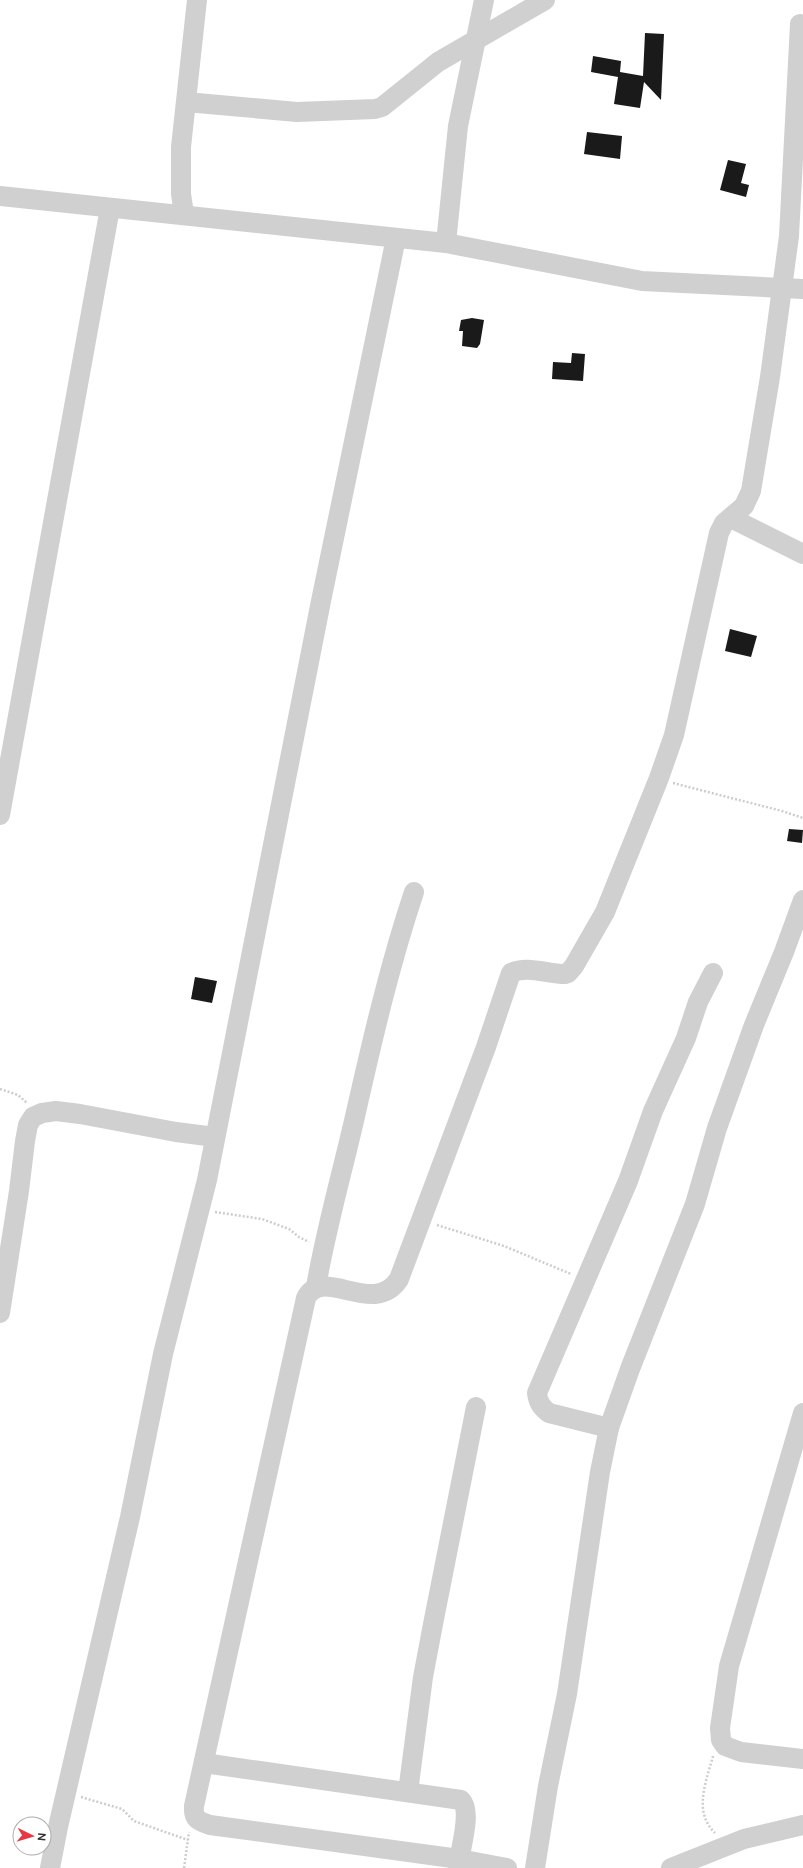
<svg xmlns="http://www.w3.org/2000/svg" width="803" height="1868" viewBox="0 0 803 1868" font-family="'DM Sans',sans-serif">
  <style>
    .building { fill: #1a1a1a }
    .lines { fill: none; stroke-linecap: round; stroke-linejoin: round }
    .path { stroke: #cdcdcd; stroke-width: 2.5; stroke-dasharray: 2 2; stroke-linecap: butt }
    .minor { stroke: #d0d0d0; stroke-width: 20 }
  </style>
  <rect width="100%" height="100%" fill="#fff"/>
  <g class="building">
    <polygon points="645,33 664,34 661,100 644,82 640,108 614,104 618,77 591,72 593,56 621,61 620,72 643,76"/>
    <polygon points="587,132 622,136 620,159 584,154"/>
    <polygon points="728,160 746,164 741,183 749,185 746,197 720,190"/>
    <polygon points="472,318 484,320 480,344 477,348 462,346 463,331 459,331 461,320"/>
    <polygon points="572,353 585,354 583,381 552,379 553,362 571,363"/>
    <polygon points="730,629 757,636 751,657 725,651"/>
    <polygon points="789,829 803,830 802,843 787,841"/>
    <polygon points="195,977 217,981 212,1003 191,999"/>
  </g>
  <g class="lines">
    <g class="path">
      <polyline points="673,783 782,811 803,818"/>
      <polyline points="0,1089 18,1095 27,1103"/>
      <polyline points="215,1212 262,1219 289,1229 299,1237 309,1242"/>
      <polyline points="437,1225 504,1246 571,1274"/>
      <path d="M713,1756c-7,26 -20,56 2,77"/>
      <polyline points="81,1797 122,1809 134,1821 188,1840"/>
      <polyline points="184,1868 189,1832"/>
    </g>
    <g class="minor">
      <polyline points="186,102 297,112 375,109 382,107 438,62 545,0"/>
      <polyline points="0,196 446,243 642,281 803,289"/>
      <polyline points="184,214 181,194 181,147 197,0"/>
      <polyline points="446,243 458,126 484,0"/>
      <polyline points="731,518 803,554"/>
      <polyline points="0,815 110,208"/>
      <path d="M316,1287c10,-59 27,-117 40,-175 17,-75 34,-148 58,-220"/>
      <polyline points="0,1313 19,1191 25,1141 28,1125 33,1117 42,1113 56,1111 80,1114 176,1132 215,1137"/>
      <polyline points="803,1413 729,1666 720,1728 721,1740 725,1746 741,1752 803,1759"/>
      <path d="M609,1428l-60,-15c-8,-6 -11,-11 -12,-20l91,-212 25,-70 33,-73 12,-36 15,-29"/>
      <path d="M204,1763l257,37c12,12 -2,52 -3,68"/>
      <polyline points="408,1792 423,1677 434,1619 476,1407"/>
      <polyline points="50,1868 58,1827 130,1517 163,1354 207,1180 321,601 396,238"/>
      <path d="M507,1868l-48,-9 -249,-34c-12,-4 -17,-6 -16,-19l112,-508c16,-33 68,20 93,-19l87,-232 25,-74c16,-8 36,1 54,1l3,-1 6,-7 31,-54 54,-134 15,-43 45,-202 5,-10 20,-17 7,-15 19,-114 19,-141 11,-212"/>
      <polyline points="535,1868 548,1786 567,1694 600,1472 609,1428 630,1369 695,1204 717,1128 754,1025 784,952 803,900"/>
      <polyline points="671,1868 744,1839 803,1825"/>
    </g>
  </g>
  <g transform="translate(32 1836) rotate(95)"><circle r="19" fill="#ffffff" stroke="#adadad"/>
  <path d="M0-3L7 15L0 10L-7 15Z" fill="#e63946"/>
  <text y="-6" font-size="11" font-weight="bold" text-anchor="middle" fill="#333333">N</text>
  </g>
</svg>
